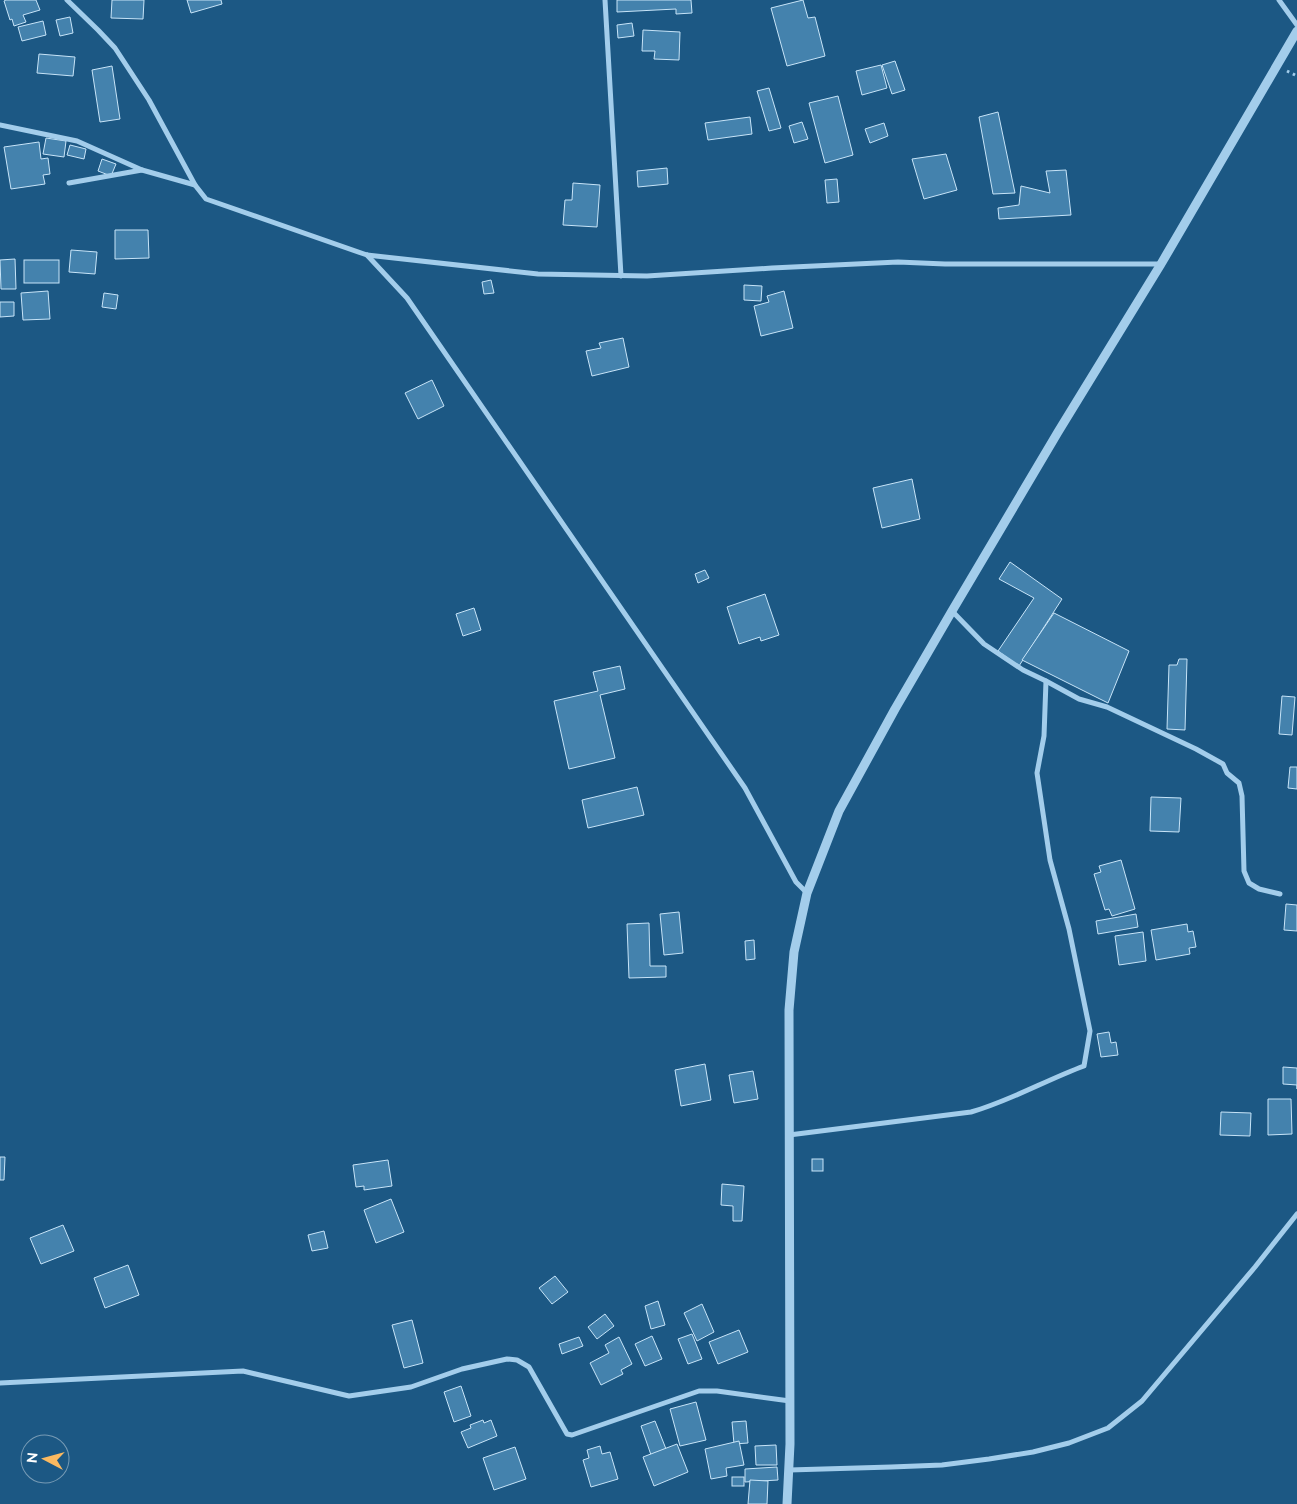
<svg xmlns="http://www.w3.org/2000/svg" width="1297" height="1504" viewBox="0 0 1297 1504" font-family="Raleway,sans-serif">
  <style>
    .building { fill: #4482ad; stroke: #c7e4f8 }
    .lines { fill: none; stroke-linecap: round; stroke-linejoin: round }
    .path { stroke: #a3cdeb; stroke-width: 3; stroke-dasharray: 2.5 4; stroke-linecap: butt }
    .minor { stroke: #a3cdeb; stroke-width: 5 }
    .tertiary { stroke: #a3cdeb; stroke-width: 9 }
  </style>
  <rect width="100%" height="100%" fill="#1c5884"/>
  <g class="building">
    <polygon points="6,0 36,0 40,10 23,15 26,22 14,26 12,19 10,20 4,1"/>
    <polygon points="112,0 144,0 143,19 111,18"/>
    <polygon points="187,0 221,0 222,4 191,13"/>
    <polygon points="617,0 691,0 692,13 676,14 676,9 617,12"/>
    <polygon points="803,0 808,18 815,17 825,56 787,66 771,8"/>
    <polygon points="70,17 73,33 60,36 56,20"/>
    <polygon points="43,21 46,35 22,41 18,27"/>
    <polygon points="632,23 634,36 618,38 617,25"/>
    <polygon points="643,30 680,32 679,60 654,59 655,51 642,51"/>
    <polygon points="39,54 75,57 73,76 37,73"/>
    <polygon points="895,61 905,90 892,94 882,65"/>
    <polygon points="881,65 887,88 862,95 856,71"/>
    <polygon points="112,66 120,119 100,122 92,70"/>
    <polygon points="769,88 781,128 769,131 757,91"/>
    <polygon points="838,96 853,155 825,163 809,103"/>
    <polygon points="998,112 1015,193 993,194 979,117"/>
    <polygon points="750,117 752,134 708,140 705,123"/>
    <polygon points="802,122 808,139 794,143 789,126"/>
    <polygon points="884,123 888,136 870,143 865,129"/>
    <polygon points="46,138 66,141 64,157 43,154"/>
    <polygon points="39,142 41,159 48,158 50,174 43,175 45,184 11,189 4,147"/>
    <polygon points="70,145 86,149 84,159 67,155"/>
    <polygon points="946,154 957,190 924,199 912,159"/>
    <polygon points="102,159 116,164 111,176 98,171"/>
    <polygon points="667,168 668,184 638,187 637,171"/>
    <polygon points="1066,170 1071,215 999,219 998,208 1019,205 1021,186 1050,193 1046,171"/>
    <polygon points="837,179 839,202 827,203 825,180"/>
    <polygon points="573,183 600,185 597,227 563,225 565,200 572,200"/>
    <polygon points="115,230 148,230 149,258 115,259"/>
    <polygon points="71,250 97,252 95,274 69,272"/>
    <polygon points="15,259 16,289 1,289 0,260"/>
    <rect x="24" y="260" width="35" height="23"/>
    <polygon points="491,280 494,293 484,294 482,282"/>
    <polygon points="744,285 762,286 761,301 744,300"/>
    <polygon points="48,291 50,319 23,320 21,293"/>
    <polygon points="784,291 793,328 761,336 754,306 769,302 767,296"/>
    <polygon points="104,293 118,295 116,309 102,307"/>
    <polygon points="0,302 14,302 14,316 0,317"/>
    <polygon points="623,338 629,367 592,376 586,351 601,348 599,343"/>
    <polygon points="432,380 444,406 418,419 405,393"/>
    <polygon points="912,479 920,519 882,528 873,488"/>
    <polygon points="1010,562 1062,599 1019,666 998,651 1034,598 999,579"/>
    <polygon points="705,570 709,578 698,583 695,574"/>
    <polygon points="765,594 779,635 761,641 760,637 739,644 727,607"/>
    <polygon points="474,608 481,630 463,636 456,614"/>
    <polygon points="1054,613 1129,651 1108,703 1022,660"/>
    <polygon points="1179,659 1187,659 1185,730 1167,729 1169,665 1177,665"/>
    <polygon points="620,666 625,689 600,695 615,758 569,769 554,701 598,691 593,672"/>
    <polygon points="1282,696 1295,697 1292,735 1279,734"/>
    <polygon points="1290,767 1297,767 1297,789 1288,788"/>
    <polygon points="637,787 644,815 588,828 582,800"/>
    <polygon points="1151,797 1181,798 1179,832 1150,831"/>
    <polygon points="1121,860 1135,909 1112,916 1109,909 1105,910 1094,874 1101,872 1099,866"/>
    <polygon points="1286,904 1297,905 1297,931 1284,930"/>
    <polygon points="679,912 683,953 664,955 660,914"/>
    <polygon points="1136,914 1138,927 1098,934 1096,921"/>
    <polygon points="649,923 650,966 666,966 666,977 629,978 627,924"/>
    <polygon points="1187,924 1188,932 1193,931 1196,947 1189,948 1190,954 1156,960 1151,930"/>
    <polygon points="1143,932 1146,961 1119,965 1115,936"/>
    <polygon points="754,940 755,959 746,960 745,941"/>
    <polygon points="1109,1032 1111,1043 1116,1042 1118,1055 1101,1057 1097,1034"/>
    <polygon points="705,1064 711,1100 681,1106 675,1070"/>
    <polygon points="1283,1067 1297,1068 1297,1089 1297,1085 1283,1084"/>
    <polygon points="753,1071 758,1099 734,1103 729,1075"/>
    <polygon points="1268,1099 1291,1099 1292,1134 1268,1135"/>
    <polygon points="1221,1112 1251,1113 1250,1136 1220,1135"/>
    <polygon points="0,1157 5,1157 4,1180 0,1180"/>
    <rect x="812" y="1159" width="11" height="12"/>
    <polygon points="388,1160 392,1186 364,1190 364,1186 356,1187 353,1165"/>
    <polygon points="722,1184 744,1186 742,1221 733,1221 733,1206 721,1205"/>
    <polygon points="391,1199 404,1232 376,1243 364,1210"/>
    <polygon points="63,1225 74,1251 41,1264 30,1238"/>
    <polygon points="324,1231 328,1248 312,1251 308,1235"/>
    <polygon points="128,1265 139,1295 105,1308 94,1278"/>
    <polygon points="555,1276 568,1292 552,1304 539,1288"/>
    <polygon points="658,1301 665,1325 651,1329 645,1306"/>
    <polygon points="702,1304 714,1332 697,1341 684,1313"/>
    <polygon points="605,1314 614,1326 597,1339 588,1327"/>
    <polygon points="412,1320 423,1363 404,1368 392,1325"/>
    <polygon points="739,1330 748,1352 718,1364 709,1342"/>
    <polygon points="692,1334 702,1359 688,1364 678,1339"/>
    <polygon points="652,1336 662,1359 645,1366 635,1344"/>
    <polygon points="579,1337 583,1346 562,1354 559,1344"/>
    <polygon points="619,1337 632,1364 621,1370 623,1374 601,1385 590,1363 609,1353 605,1345"/>
    <polygon points="461,1386 471,1416 454,1422 444,1392"/>
    <polygon points="696,1402 706,1440 680,1446 670,1409"/>
    <polygon points="483,1420 484,1423 491,1420 497,1436 468,1448 461,1432 471,1428 470,1425"/>
    <polygon points="655,1421 666,1449 651,1455 641,1426"/>
    <polygon points="746,1421 748,1443 734,1444 732,1422"/>
    <polygon points="739,1441 744,1465 726,1468 727,1476 711,1479 705,1449"/>
    <polygon points="677,1444 688,1472 654,1486 643,1457"/>
    <polygon points="776,1445 777,1465 756,1465 755,1446"/>
    <polygon points="600,1446 602,1454 610,1452 618,1479 591,1487 583,1460 589,1458 587,1450"/>
    <polygon points="515,1447 526,1479 494,1490 483,1458"/>
    <polygon points="777,1467 778,1480 745,1482 745,1469"/>
    <rect x="732" y="1477" width="12" height="9"/>
    <polygon points="750,1480 768,1481 767,1504 748,1504"/>
  </g>
  <g class="lines">
    <polyline class="path" points="1287,71 1297,76"/>
    <g class="minor">
      <polyline points="67,0 98,30 115,48 149,100 195,185 206,199 367,255 538,274 647,276 772,268 898,262 945,264 1160,264"/>
      <polyline points="605,0 621,276"/>
      <polyline points="1279,0 1297,25"/>
      <polyline points="0,125 77,141 142,170 195,185"/>
      <polyline points="69,183 142,170"/>
      <polyline points="367,255 407,298 745,788 796,882 807,893"/>
      <polyline points="952,611 984,644 1023,670 1046,681 1079,699 1107,707 1196,749 1223,764 1227,773 1239,783 1242,796 1244,871 1249,883 1259,889 1280,894"/>
      <path d="M789,1135l182,-23c39,-11 75,-32 113,-46l6,-35 -21,-102 -19,-69 -13,-87 7,-37 2,-55"/>
      <polyline points="0,1383 243,1371 349,1396 411,1387 462,1369 507,1359 517,1360 529,1367 567,1434 572,1435 699,1391 717,1391 790,1401"/>
      <polyline points="789,1470 891,1467 942,1465 989,1459 1033,1452 1069,1443 1108,1428 1142,1401 1255,1267 1297,1214"/>
    </g>
    <polyline class="tertiary" points="787,1504 790,1444 789,1010 794,952 807,893 839,811 895,709 952,611 1058,432 1161,264 1297,31"/>
  </g>
  <g transform="translate(45 1459) rotate(276)"><circle r="24" fill="#1c5884" stroke="#779bb5"/>
  <path d="M0-4L9 19L0 12L-9 19Z" fill="#fbb960"/>
  <text y="-8" font-size="14" font-weight="bold" text-anchor="middle" fill="#ffffff">N</text>
  </g>
</svg>
